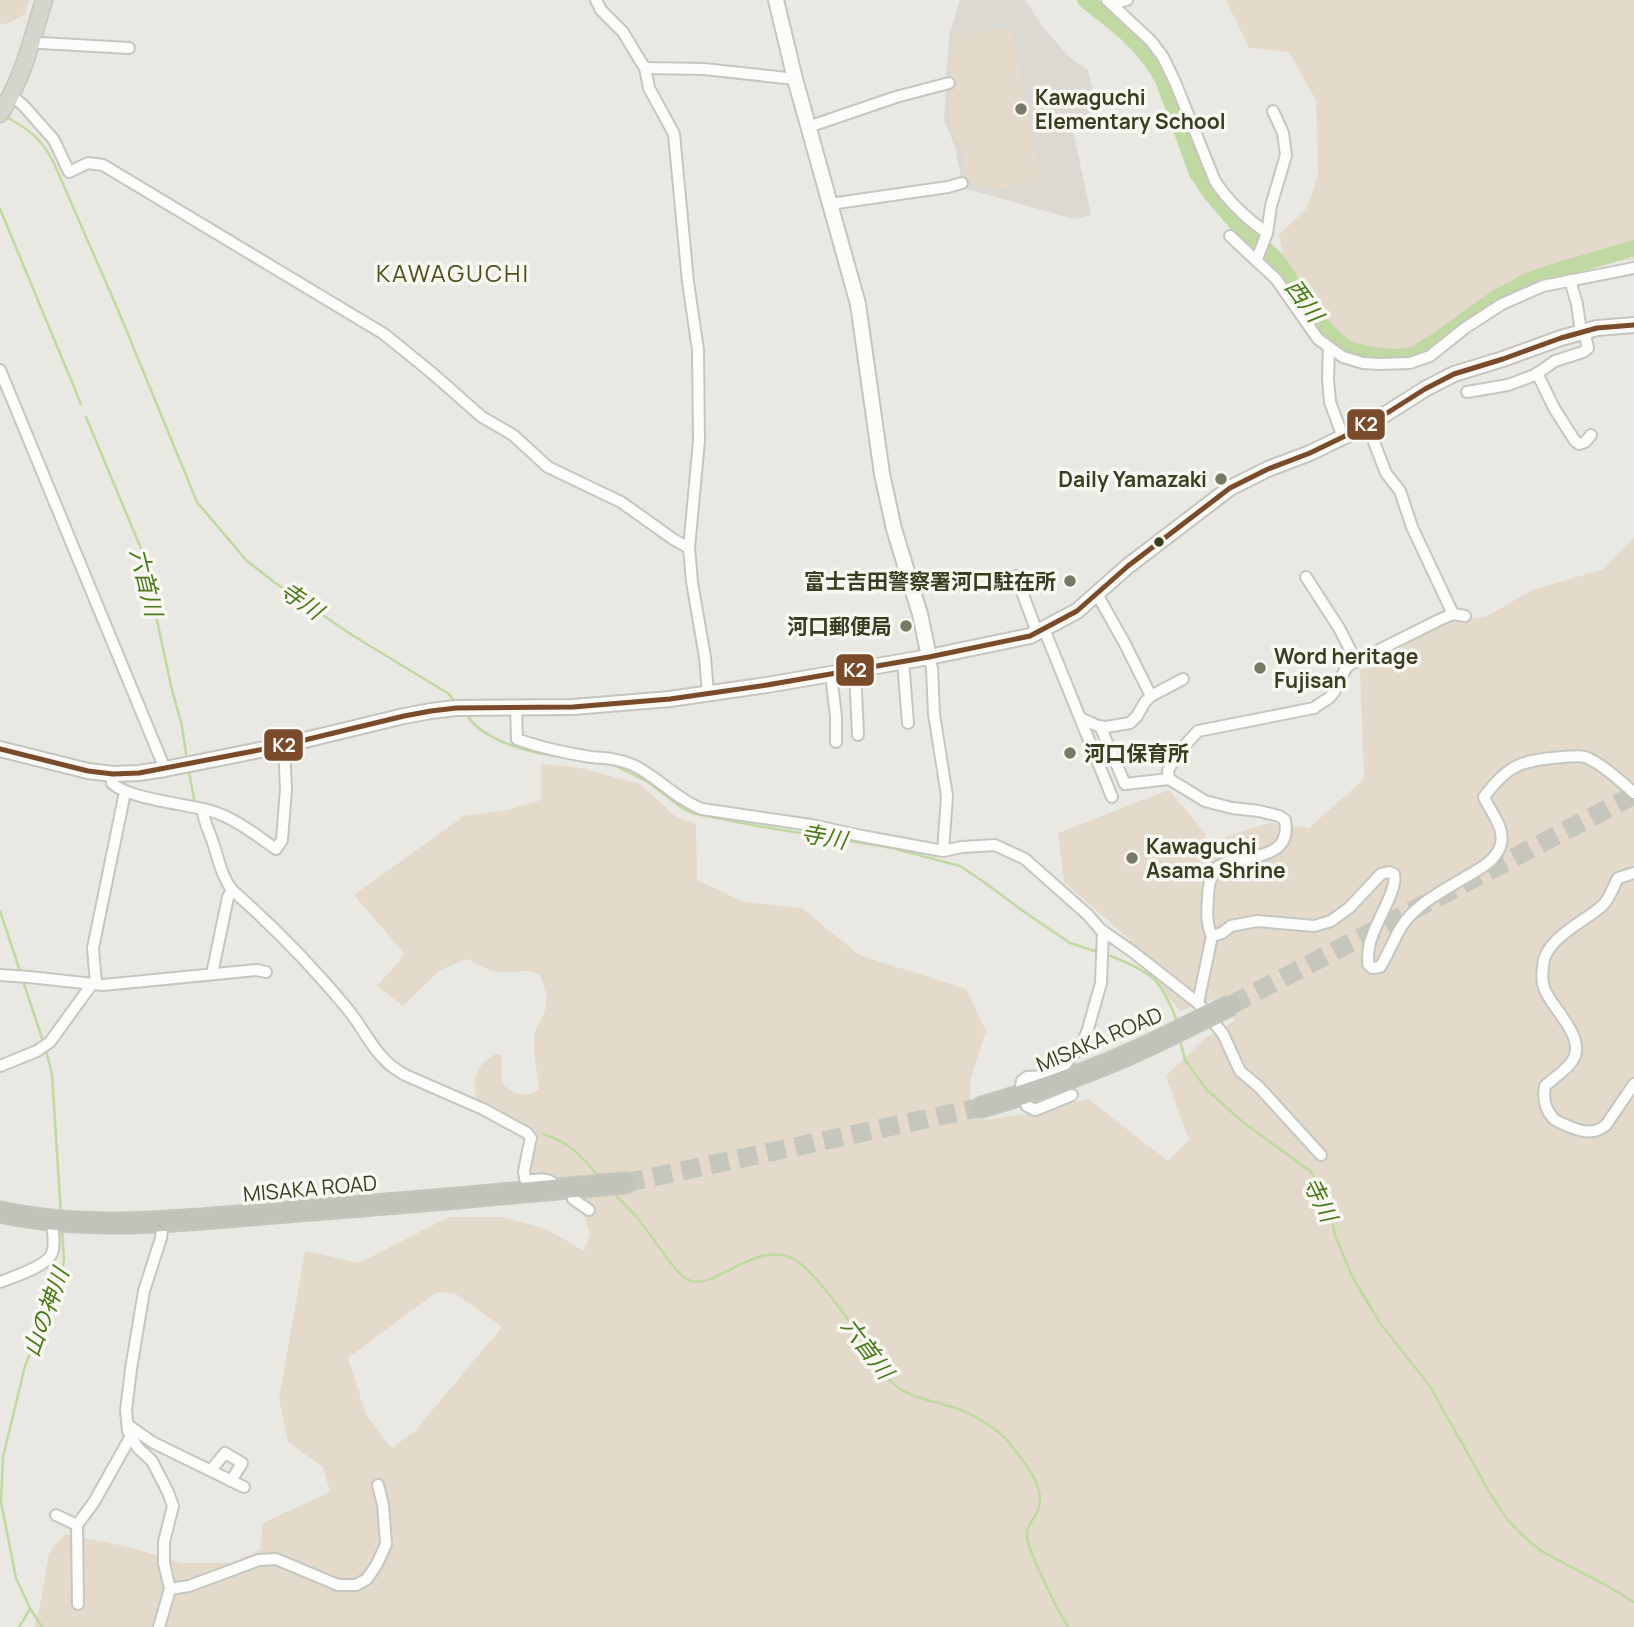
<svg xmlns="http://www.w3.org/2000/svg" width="1634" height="1627" viewBox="0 0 1634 1627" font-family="Manrope,'Noto Sans JP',sans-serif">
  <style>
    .built { fill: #dbd9d1 }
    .green { fill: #e3dacb; fill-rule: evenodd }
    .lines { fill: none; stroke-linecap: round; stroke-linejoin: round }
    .stream { stroke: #c0d9a2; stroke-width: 2.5 }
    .river { stroke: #c0d9a2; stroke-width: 16 }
    .highway-tunnel { stroke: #c6c6bc; stroke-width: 19; stroke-dasharray: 19 10; stroke-linecap: butt }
    .street-casing { stroke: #c6c6c1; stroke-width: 14 }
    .secondary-casing { stroke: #c5c4bd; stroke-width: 18 }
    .primary-casing { stroke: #c5c5bb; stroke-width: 19 }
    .highway-casing { stroke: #c5c5bb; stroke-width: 23 }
    .street { stroke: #fcfcfb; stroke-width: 10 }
    .secondary { stroke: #fcfcfb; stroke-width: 14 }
    .primary { stroke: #d5d5cd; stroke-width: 16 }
    .highway { stroke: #c1c2b9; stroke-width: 19 }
    .highway-bridge-casing { stroke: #c5c5bb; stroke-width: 23; stroke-linecap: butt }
    .highway-bridge { stroke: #c1c2b9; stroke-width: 19 }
    .bus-1-casing { stroke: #f8f7f1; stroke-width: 10 }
    .bus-1 { stroke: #7a4b2a; stroke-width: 5 }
    .poi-dot { fill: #787964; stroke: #f8f7f1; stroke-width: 2.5 }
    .bus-dot { fill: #3b3d20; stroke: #f8f7f1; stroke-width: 2.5 }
    .labels { text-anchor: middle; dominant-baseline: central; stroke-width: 7; stroke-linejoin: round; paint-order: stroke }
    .poi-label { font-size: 21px; font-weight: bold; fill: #3b3d20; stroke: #f8f7f1; text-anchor: start }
    .street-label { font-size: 21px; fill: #3b3d20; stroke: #f8f7f1 }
    .water-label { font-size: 23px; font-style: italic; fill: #4a7a19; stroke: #f8f7f1 }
    .quarter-label { font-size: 24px; letter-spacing: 2px; fill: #4b4f1c; stroke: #f8f7f1 }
    .line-badge { stroke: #f8f7f1; stroke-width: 2.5 }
    .badge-label { font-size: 19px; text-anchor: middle; font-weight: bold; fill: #fff }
  </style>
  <rect width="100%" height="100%" fill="#e9e8e3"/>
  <polygon class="built" points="960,0 1025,0 1043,27 1062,49 1070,58 1088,70 1098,113 1071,121 1091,215 1076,219 1067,217 963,188 955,147 944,119 946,91 949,87 948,79 946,77 949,36"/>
  <g class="green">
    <polygon points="0,0 29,0 25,14 5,25 0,23"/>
    <polygon points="1226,0 1634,0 1634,259 1516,277 1467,315 1428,342 1384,354 1335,346 1295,298 1289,280 1279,235 1307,208 1318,175 1316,100 1289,52 1249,48"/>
    <polygon points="997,29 1009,31 1013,36 1041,179 1038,181 994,190 968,180 962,150 954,135 949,118 953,36"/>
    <path d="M1634,538v1089h-1599l6,-27 8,-46 5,-8 11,-12 59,12 58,17h48l30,-13 3,-27 67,-31 -7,-25 -35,-25 -9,-43 26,-148 54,12 90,-46h54l43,12 38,22 6,-17 -12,-38 -31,-21 -15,-1c-2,-16 7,-30 2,-45l-53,-25 -6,-10v-17l7,-13 13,-10 6,1 1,28c10,11 24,17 37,6l-5,-36 1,-22 10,-19 2,-16 -7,-21c-18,-8 -24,-1 -40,-3 -12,-1 -23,-8 -33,-13l-27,11 -37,36 -26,-20 21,-23 6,-10 -50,-58 110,-79 44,-6 33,-10v-36l35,3 64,17 35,32 21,8 1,56 47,22 58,6 57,47 107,34 20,42 -15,46 -1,27 14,16 43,-6 61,-15 80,62 21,-21 -23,-64 38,-37 31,-18 -11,-25 -44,15 -35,-43 -16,-29 -65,-57 -6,-49 111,-43 36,43 2,11 8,-4 54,-17 40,5 55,-49 -4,-108 87,-50 38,-4 48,-27 70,-21zM437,1292l19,2 46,33 -87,104 -23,17 -26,-33 -18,-57z"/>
  </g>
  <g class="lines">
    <g class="stream">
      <path d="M5,116c23,13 35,21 48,45l65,149 79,192 49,58 28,22 78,53 97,59 6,8"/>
      <polyline points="0,209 81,404"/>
      <polyline points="86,417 142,551 172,690 182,726 186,754"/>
      <path d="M464,712c4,4 7,9 11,13 23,21 66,30 95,33"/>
      <polyline points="612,764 648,782 682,808 692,813 757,826 892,848 960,866 984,882 1023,911 1070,943 1098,952"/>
      <polyline points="189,772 195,804"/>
      <polyline points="197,813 200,821"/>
      <polyline points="202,828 211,854"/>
      <polyline points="0,911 20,971"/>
      <path d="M1105,954c14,5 37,15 49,25 9,9 20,32 23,44"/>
      <polyline points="23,981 43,1041"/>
      <polyline points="1180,1040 1185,1060 1207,1090 1244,1123 1310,1171 1319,1184 1330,1211 1335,1235 1353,1278 1380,1323 1429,1385 1494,1500 1508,1520 1522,1535 1541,1551 1609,1587 1634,1602"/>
      <polyline points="45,1047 52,1074 61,1215"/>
      <polyline points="374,1055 384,1068 400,1078"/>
      <path d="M543,1134c26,8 38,21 55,42"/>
      <path d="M617,1197c17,14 34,39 47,57 6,8 13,18 21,24 25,19 68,-40 109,-19 23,13 61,70 77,94 7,11 14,24 25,33 17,13 40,15 59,22 16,5 43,21 54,34 5,7 10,14 16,21 8,12 18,28 14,44 -2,10 -13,17 -12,29 0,8 5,17 8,25 10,23 20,45 33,66"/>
      <polyline points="19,1627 30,1609"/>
      <polyline points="42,1627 30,1608 16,1578 1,1502 3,1457 25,1366 59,1280 64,1260 62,1228"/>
    </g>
    <path class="river" d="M1085,0c30,23 61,46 78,80l34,93 14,21 26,30 39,35 42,62 18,19 12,9 26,6 18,2 15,-1 9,-3 20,-12 60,-43 29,-16 18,-7 91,-27"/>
    <g class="highway-tunnel">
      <polyline points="1231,1005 1634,795"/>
      <polyline points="625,1183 982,1107"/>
    </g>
    <g class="street-casing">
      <g id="street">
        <polyline points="596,0 601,10 623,32 641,62 645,68 649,88 674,134 688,282 698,350 699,441 689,548 692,582 705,657 708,694"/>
        <path d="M1107,0l44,41 12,16 12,25 40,99c14,22 31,37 52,52"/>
        <polyline points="1112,4 1127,0"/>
        <polyline points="32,41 41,43 129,48"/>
        <polyline points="645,68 704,69 795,79"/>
        <polyline points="12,96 23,105 54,140 69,172 88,163 103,165 384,334 432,373 482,417 513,435 548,467 621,502 673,539 689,548"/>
        <polyline points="808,127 896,97 949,83"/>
        <polyline points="830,204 948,187 962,183"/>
        <polyline points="1230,236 1276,279 1318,339 1343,357 1363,363 1380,364 1410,363 1430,356 1465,328 1502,304 1543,286 1634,268"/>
        <polyline points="1257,259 1267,233 1271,206 1286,155 1283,133 1273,111"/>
        <polyline points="1570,280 1577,304 1581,332"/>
        <polyline points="1329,348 1328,379 1330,402 1343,437"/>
        <polyline points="0,370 165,769"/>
        <polyline points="1537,373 1554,408 1575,441 1579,444 1585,442 1591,435"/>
        <polyline points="1467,392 1508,385 1535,375 1555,361 1583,352 1588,348 1584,331"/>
        <polyline points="1367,424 1386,473 1400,491 1412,527 1453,614"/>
        <polyline points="1016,576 1037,632"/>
        <polyline points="1306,577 1339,628 1356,661"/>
        <polyline points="1097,594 1125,644 1151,696"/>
        <polyline points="1044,629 1112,797"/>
        <polyline points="929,657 932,668 934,714 947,796 943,851"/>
        <polyline points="903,661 908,723"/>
        <polyline points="855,670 858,735"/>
        <polyline points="831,674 836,717 836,742"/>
        <path d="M516,708l1,31c24,9 49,14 74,18 15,1 28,2 42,8 25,12 43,34 69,44l109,16 51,11 81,15 19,-4 33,-2 30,14 63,56 12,14 33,23 65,51 25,31 17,37 19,16 62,68"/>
        <polyline points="1080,718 1098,726 1106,727 1130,723 1137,716 1145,702 1151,696 1183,679"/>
        <path d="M1100,726l25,58 44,-5 36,22 27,7 27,3 20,5 6,4c9,49 -59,30 -71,51 -4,7 -6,19 -6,27 -1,13 -2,26 4,38"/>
        <path d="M113,774l-1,9c16,16 75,21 99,28 24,7 45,24 65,38l6,-9 4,-51 -2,-45"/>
        <path d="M1169,779l-1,-8 8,-16 22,-24 116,-23c5,-4 11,-7 16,-11 9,-9 10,-23 19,-32l90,-45 14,-6 12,2"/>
        <path d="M203,810c0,10 5,18 8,27 7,18 9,37 21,53 41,36 79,75 114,117 21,25 28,51 59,68l78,34 44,24 4,5 -1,4 -6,29 1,8c11,4 17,-4 28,4"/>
        <path d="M1634,873l-16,5c-5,9 -9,22 -16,28 -18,16 -58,33 -59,60 -1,7 -1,16 1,22 8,22 47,52 26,76 -7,8 -17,15 -25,22 -2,11 0,23 8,32 4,4 10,6 15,8 14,6 26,9 38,-1l28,-41"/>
        <polyline points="212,974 228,897 232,890"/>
        <polyline points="0,975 29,977 103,985 257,970 266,972"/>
        <polyline points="96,984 93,948 125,792"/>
        <path d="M1198,1003l14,-67 10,-3 9,-7 26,-5 57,5 17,-5 18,-13 32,-34 8,-2 5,2c4,18 -22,52 -25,73 -1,5 -1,11 -1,17l4,4 8,-1c8,-12 13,-26 20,-38 14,-24 41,-37 64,-51 13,-8 30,-15 36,-31 7,-18 -10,-35 -16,-50 24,-33 39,-37 79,-40 7,0 16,-2 22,0 15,5 37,25 49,36"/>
        <polyline points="0,1066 37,1051 50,1042 92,984"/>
        <polyline points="1072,1095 1035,1110 1027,1106 1022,1095 1021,1086 1022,1081 1027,1077 1049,1076 1063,1067 1082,1044 1088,1029 1101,983 1103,931"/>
        <polyline points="573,1199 589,1210"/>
        <path d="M0,1282c13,-5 48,-16 52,-29 4,-9 0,-23 0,-33"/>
        <polyline points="128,1425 152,1442 244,1487"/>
        <polyline points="211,1470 225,1453 242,1463 231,1481"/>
        <polyline points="56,1515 77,1525 94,1502 131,1436"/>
        <polyline points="77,1525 78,1604"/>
        <polyline points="170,1589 189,1586 259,1560 276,1559 338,1585 356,1585 367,1579 377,1564 386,1544 383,1505 378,1485"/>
        <polyline points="159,1627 170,1589 164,1563 164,1542 173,1506 168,1492 152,1461 138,1448 128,1431 126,1410 131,1369 144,1291 161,1238 163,1222"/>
      </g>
    </g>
    <g class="secondary-casing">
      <g id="secondary">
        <polyline points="776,0 795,79 858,304 882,474 894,529 920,614 929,657"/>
        <polyline points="0,749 88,771 113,774 139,773 165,769 280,746 404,716 431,711 456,708 573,707 670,699 767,685 929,657 1030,636 1077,611 1128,566 1230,488 1268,469 1310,453 1343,437 1384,415 1425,389 1454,374 1503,359 1561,338 1597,328 1634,325"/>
      </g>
    </g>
    <g class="primary-casing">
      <path id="primary" d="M0,114c23,-35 32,-75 44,-114"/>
    </g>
    <g class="highway-casing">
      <g id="highway">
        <path d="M982,1107c62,-18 123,-40 182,-69"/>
        <path d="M0,1212c91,20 184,8 275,1 117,-9 233,-19 350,-30"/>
      </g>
    </g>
    <use href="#street" class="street"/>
    <use href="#secondary" class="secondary"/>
    <use href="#primary" class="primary"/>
    <use href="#highway" class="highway"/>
    <g class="highway-bridge-casing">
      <polyline id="highway-bridge" points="1164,1038 1231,1005"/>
    </g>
    <use href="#highway-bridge" class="highway-bridge"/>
    <g class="bus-1-casing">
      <polyline id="bus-1" points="0,749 88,771 113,774 139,773 280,746 404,716 431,711 456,708 573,707 670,699 767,685 929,657 1030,636 1077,611 1128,566 1230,488 1268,469 1310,453 1343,437 1384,415 1425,389 1454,374 1503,359 1561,338 1597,328 1634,325"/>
    </g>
    <use href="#bus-1" class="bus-1"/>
  </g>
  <g class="poi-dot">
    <circle cx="1021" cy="109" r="7"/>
    <circle cx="1221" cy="479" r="7"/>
    <circle cx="1070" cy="581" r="7"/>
    <circle cx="906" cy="626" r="7"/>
    <circle cx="1260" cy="668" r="7"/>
    <circle cx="1070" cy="753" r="7"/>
    <circle cx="1132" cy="858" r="7"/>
  </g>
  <circle class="bus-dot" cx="1159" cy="542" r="6"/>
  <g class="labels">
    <g class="poi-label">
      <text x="1035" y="97">Kawaguchi<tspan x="1035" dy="24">Elementary School</tspan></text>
      <text x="1207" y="479" text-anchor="end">Daily Yamazaki</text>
      <text x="1056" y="581" text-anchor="end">富士吉田警察署河口駐在所</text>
      <text x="892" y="626" text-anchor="end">河口郵便局</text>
      <text x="1274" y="656">Word heritage<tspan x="1274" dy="24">Fujisan</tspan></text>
      <text x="1084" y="753">河口保育所</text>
      <text x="1146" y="846">Kawaguchi<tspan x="1146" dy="24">Asama Shrine</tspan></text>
    </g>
    <g class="street-label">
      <text transform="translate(1099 1039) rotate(-23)">MISAKA ROAD</text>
      <text transform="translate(310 1188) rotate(-5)">MISAKA ROAD</text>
    </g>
    <g class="water-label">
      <text transform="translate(1305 300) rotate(54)">西川</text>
      <text transform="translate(147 582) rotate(76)">六首川</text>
      <text transform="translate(302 600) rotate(35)">寺川</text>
      <text transform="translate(824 836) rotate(10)">寺川</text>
      <text transform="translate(1321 1199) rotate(64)">寺川</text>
      <text transform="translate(45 1312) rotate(-70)">山の神川</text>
      <text transform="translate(868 1348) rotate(53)">六首川</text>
    </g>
    <g class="quarter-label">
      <text x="453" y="272">KAWAGUCHI</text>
    </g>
  </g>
  <g class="line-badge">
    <rect x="1346" y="408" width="40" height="33" rx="7" fill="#7a4b2a"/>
    <rect x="835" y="653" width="40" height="34" rx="7" fill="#7a4b2a"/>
    <rect x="263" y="728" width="41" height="34" rx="7" fill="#7a4b2a"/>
  </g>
  <g class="badge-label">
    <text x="1366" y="431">K2</text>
    <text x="855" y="677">K2</text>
    <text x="284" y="752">K2</text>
  </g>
</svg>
